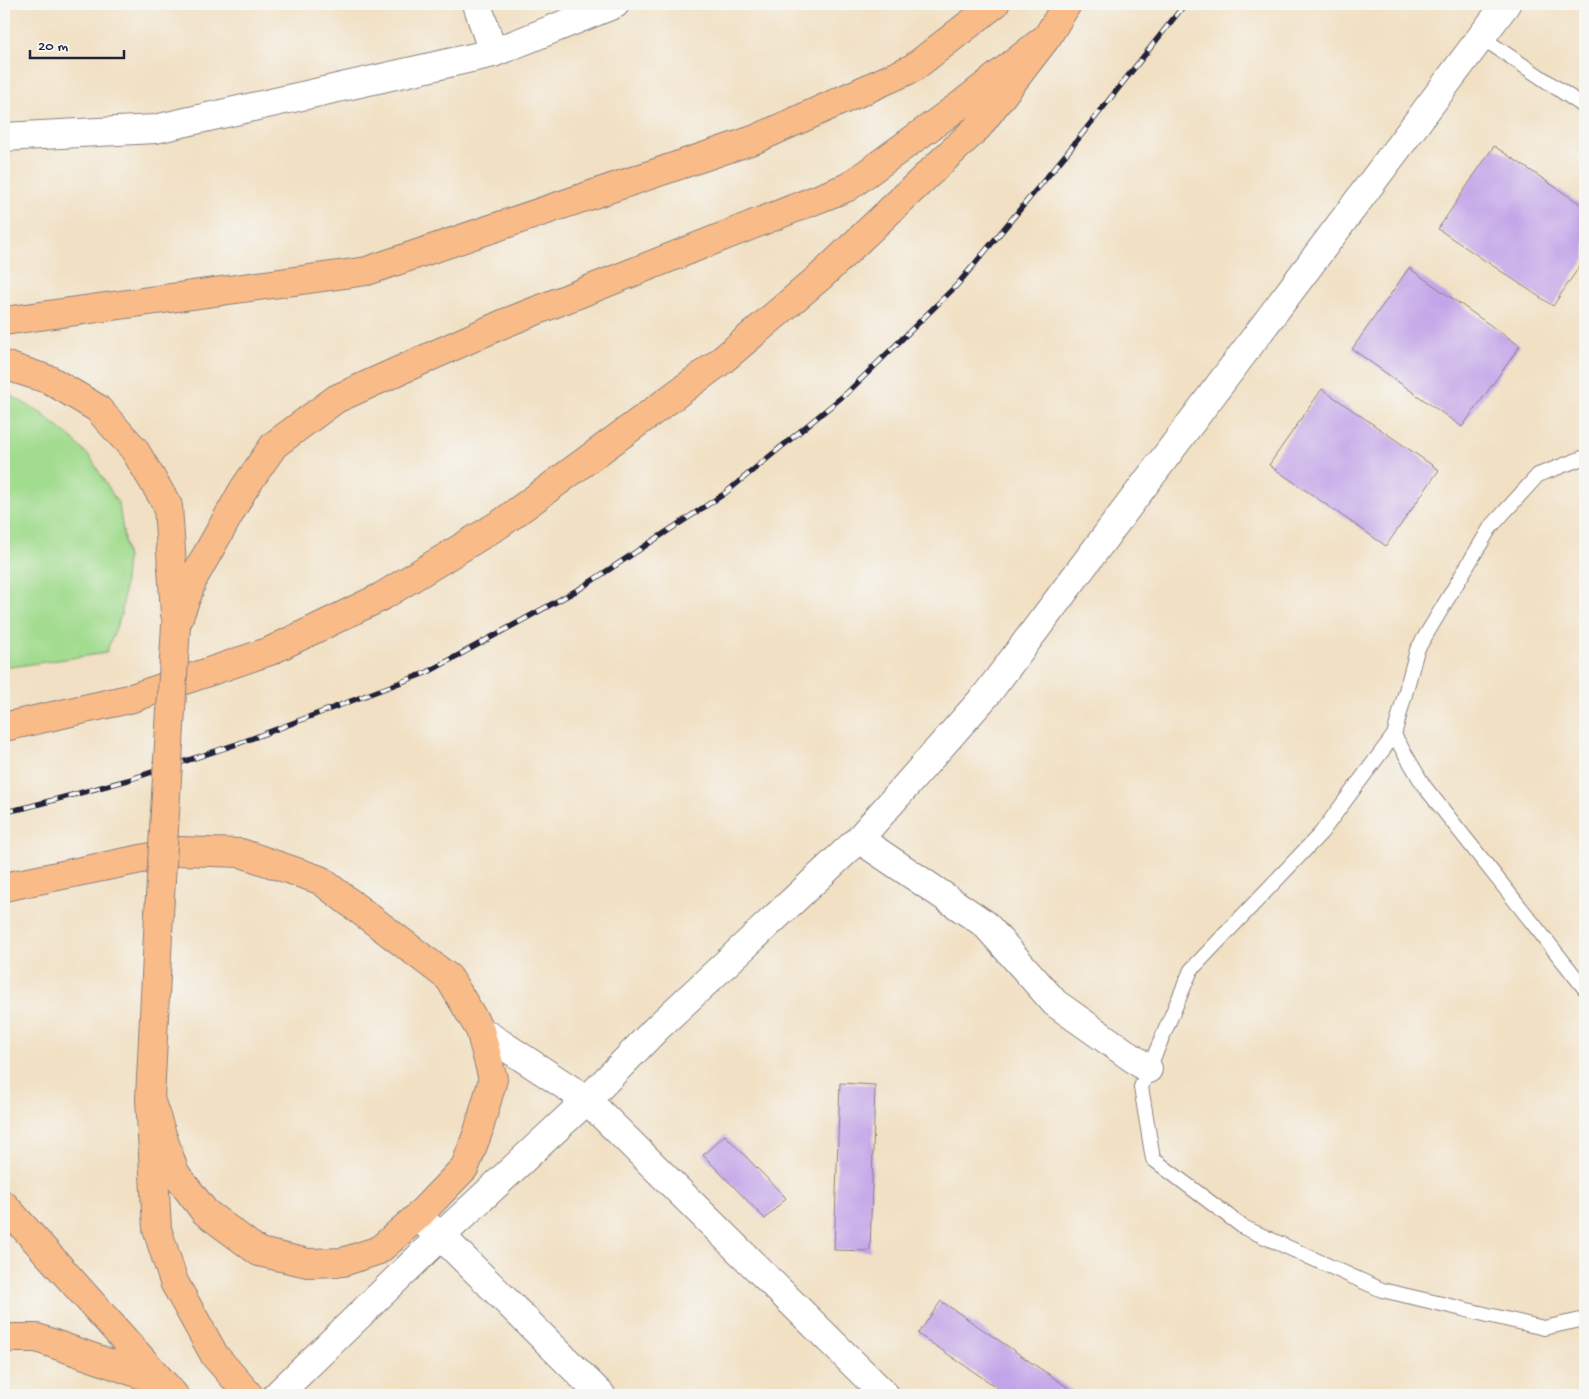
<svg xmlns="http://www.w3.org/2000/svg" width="1589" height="1399" viewBox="0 0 1589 1399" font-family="'Gochi Hand',sans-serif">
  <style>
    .green { fill: #a2dc8f; stroke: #627f65 }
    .building { fill: #c2a4e8 }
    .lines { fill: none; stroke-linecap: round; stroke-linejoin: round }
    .lane-casing { stroke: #8a817f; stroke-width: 16 }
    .street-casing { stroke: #8a817f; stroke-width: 30 }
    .primary-casing { stroke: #8a817f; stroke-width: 30 }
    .highway-casing { stroke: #8a817f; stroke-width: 30 }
    .lane { stroke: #fff; stroke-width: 14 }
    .street { stroke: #fff; stroke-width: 28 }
    .primary { stroke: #f9bc89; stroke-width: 28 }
    .highway { stroke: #f9bc89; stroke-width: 28 }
    .rail-casing { stroke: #22223b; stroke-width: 5.5 }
    .rail { stroke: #f6f6f2; stroke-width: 4; stroke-dasharray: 11; stroke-linecap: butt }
    .highway-bridge-casing { stroke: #8a817f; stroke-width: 30; stroke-linecap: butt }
    .highway-bridge { stroke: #f9bc89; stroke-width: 28 }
  </style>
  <rect width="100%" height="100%" fill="#f6f6f2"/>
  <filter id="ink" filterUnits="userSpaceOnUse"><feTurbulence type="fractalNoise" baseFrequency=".02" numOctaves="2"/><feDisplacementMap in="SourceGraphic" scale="10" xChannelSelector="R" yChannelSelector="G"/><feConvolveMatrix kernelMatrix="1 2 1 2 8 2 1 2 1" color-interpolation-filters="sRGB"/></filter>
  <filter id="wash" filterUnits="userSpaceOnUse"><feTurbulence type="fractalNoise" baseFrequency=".0096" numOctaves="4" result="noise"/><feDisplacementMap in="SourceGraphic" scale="20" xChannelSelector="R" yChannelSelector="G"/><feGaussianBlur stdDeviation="1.12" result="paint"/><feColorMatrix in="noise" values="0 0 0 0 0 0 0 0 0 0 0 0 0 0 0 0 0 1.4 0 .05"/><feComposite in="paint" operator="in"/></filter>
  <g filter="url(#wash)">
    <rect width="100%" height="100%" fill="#f1e0c3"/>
    <polygon class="green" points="4,391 42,414 69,436 90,457 119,505 127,559 122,613 106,653 4,668"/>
    <g id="blocks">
      <g class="building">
        <polygon points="1494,146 1585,207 1585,258 1553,306 1438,229"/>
        <polygon points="1409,268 1520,346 1462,427 1352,349"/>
        <polygon points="1322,389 1439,470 1386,546 1269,465"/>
        <polygon points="840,1083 875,1085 870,1251 834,1250"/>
        <polygon points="725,1135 786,1198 765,1219 703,1155"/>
        <polygon points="941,1301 1079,1395 1008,1395 918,1334"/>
      </g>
    </g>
  </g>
  <g filter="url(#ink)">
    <use href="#blocks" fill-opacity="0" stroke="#8a817f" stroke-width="1"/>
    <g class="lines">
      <g class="lane-casing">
        <g id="lane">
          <polyline points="1481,37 1585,107"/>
          <polyline points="1585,457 1538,475 1490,528 1417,650 1394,735 1424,786 1585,989"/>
          <polyline points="1394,735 1321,833 1191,970 1141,1087 1153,1159 1243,1227 1382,1290 1544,1328 1585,1319"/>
        </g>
      </g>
      <g class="street-casing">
        <g id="street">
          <polyline points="477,4 493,53"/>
          <polyline points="4,137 155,129 493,53 615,4"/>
          <polyline points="859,839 985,924 1055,1003 1148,1069"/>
          <polyline points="480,1030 587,1100 885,1395"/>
          <polyline points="427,1225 441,1236 601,1395"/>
          <polyline points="277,1395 441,1236 587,1100 657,1028 859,839 987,694 1506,4"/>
        </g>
      </g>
      <g class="primary-casing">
        <g id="primary">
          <polyline points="4,321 367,271 756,139 913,68 995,4"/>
          <polyline points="4,727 129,699 270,651 381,597 503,522 720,362 821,276 978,127 1047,37 1067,4"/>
        </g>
      </g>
      <g class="highway-casing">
        <g id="highway">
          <polyline points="4,365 50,380 97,408 134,449 168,506 175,614"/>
          <polyline points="176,625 193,579 243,490 274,445 336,399 505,323 848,187 963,103 1047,37"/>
          <polyline points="4,887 180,851 241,853 320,880 449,978 480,1030 493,1079 478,1132 465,1167 417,1217 379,1250 343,1262 308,1263 259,1252 205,1212 175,1173 150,1099"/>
          <polyline points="159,914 150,1099 157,1229 174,1282 215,1356 249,1395"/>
          <polyline points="4,1205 174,1395"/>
          <polyline points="4,1338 37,1338 160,1381"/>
        </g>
      </g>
      <use href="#lane" class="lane"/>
      <use href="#street" class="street"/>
      <use href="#primary" class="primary"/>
      <use href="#highway" class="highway"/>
      <g class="rail-casing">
        <polyline id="rail" points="4,812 24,808 128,780 237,744 428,672 581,588 724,494 848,392 957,285 1067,153 1185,4"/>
      </g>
      <use href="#rail" class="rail"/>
      <g class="highway-bridge-casing">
        <polyline id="highway-bridge" points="159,914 176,625"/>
      </g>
      <use href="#highway-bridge" class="highway-bridge"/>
    </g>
  </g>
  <rect width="1589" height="1399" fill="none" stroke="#f6f6f2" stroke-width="20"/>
  <path d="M30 50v8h94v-8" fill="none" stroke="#22223b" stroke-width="2.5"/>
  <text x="38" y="50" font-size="15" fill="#22223b" stroke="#f6f6f2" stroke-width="4" paint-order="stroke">20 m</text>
</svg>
